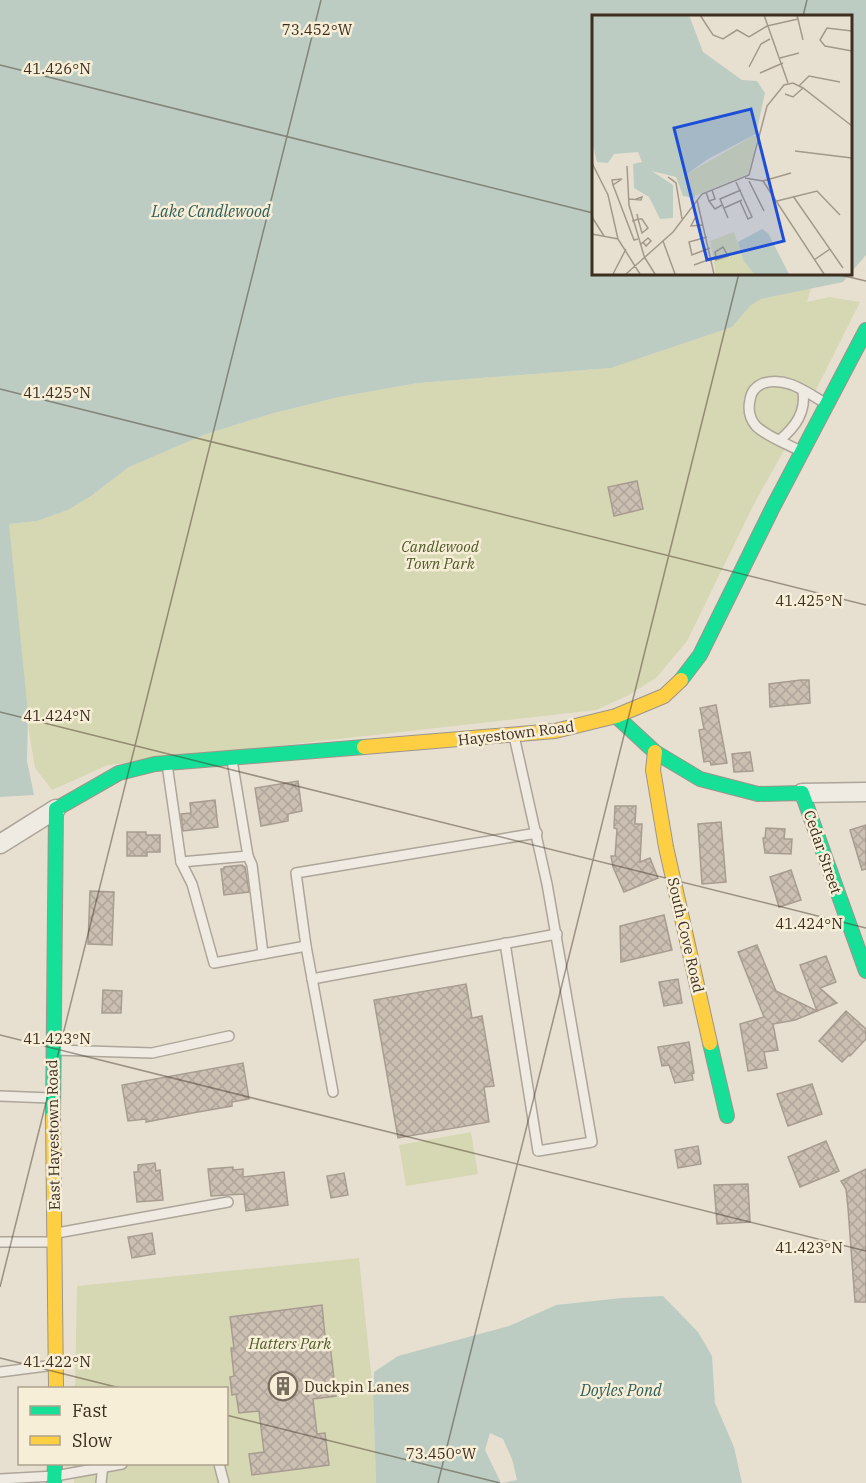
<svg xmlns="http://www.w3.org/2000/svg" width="866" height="1483" viewBox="0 0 866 1483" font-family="'IBM Plex Serif',serif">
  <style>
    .park { fill: #d6d7b3 }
    .water { fill: #bcccc2; fill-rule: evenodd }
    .building { fill: url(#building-cross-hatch); stroke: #a89c90; stroke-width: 1.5 }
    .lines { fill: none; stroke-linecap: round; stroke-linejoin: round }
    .lane-casing { stroke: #ada599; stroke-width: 12 }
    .street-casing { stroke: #ada599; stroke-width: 21 }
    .fast-casing { stroke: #9c958a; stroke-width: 16 }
    .slow-casing { stroke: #9c958a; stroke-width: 16 }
    .lane { stroke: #efebe3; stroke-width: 9 }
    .street { stroke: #efebe3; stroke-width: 18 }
    .fast { stroke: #16e098; stroke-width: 14 }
    .slow { stroke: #ffcf43; stroke-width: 14 }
    .ticks { fill: none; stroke: #3d2e20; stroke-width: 1.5; stroke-opacity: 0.45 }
    .labels { text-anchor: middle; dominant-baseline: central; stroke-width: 5; stroke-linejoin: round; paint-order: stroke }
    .park-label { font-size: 15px; font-style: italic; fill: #4d5a26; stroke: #f7eed8 }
    .street-label { font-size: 15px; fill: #3d2e20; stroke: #f7eed8 }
    .poi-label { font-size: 15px; fill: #3d2e20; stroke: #f7eed8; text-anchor: start }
    .water-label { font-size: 16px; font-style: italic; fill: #2f5d5a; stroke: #f7eed8 }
    .inset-road { fill: none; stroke: #a3998a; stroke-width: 1.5 }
    .view { fill: #1d4ed8; fill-opacity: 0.15; stroke: #1d4ed8; stroke-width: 3 }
    .inset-edge { fill: none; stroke: #3d2e20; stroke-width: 3 }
    .ticks-label { font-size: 15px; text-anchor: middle; fill: #3d2e20; stroke: #f7eed8; stroke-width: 5; stroke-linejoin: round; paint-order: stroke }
  </style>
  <defs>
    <pattern id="building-cross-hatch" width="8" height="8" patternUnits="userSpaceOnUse" patternTransform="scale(1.5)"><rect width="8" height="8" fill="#cbbfb2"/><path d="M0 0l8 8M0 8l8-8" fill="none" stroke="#afa499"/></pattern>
  </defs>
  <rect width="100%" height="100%" fill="#e7e0d1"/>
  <g class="park">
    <polygon points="811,288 807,302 829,297 860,302 803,416 754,504 687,641 656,678 629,695 596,710 108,765 52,790 35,768 29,732 8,524 37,521 68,510 91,496 129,467 206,434 274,413 339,397 418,383 611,368 732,327 750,306 761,299"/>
    <polygon points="471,1132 478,1174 406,1186 399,1145"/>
    <polygon points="359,1258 373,1392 376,1483 74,1483 74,1464 226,1464 226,1388 75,1388 77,1286"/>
  </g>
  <g class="water">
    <path d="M0,0h866v255l-23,27 -82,17 -11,7 -18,21 -121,41 -193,15 -79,14 -65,16 -68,21 -77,33 -38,29 -23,14 -31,11 -28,3 19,189 -1,48 7,34 -34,2zM593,16h257v257h-257z"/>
    <polygon points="663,1296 698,1332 712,1356 715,1403 734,1447 742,1483 502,1483 517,1480 512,1459 503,1439 490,1433 485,1450 501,1483 376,1483 373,1392 374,1372 398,1356 509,1326 556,1305 622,1298"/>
  </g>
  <g class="building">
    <polygon points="637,481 643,509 614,516 608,487"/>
    <polygon points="801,680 809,680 810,703 770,707 769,684"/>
    <polygon points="716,705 727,763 711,765 710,761 704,762 699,730 704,729 700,708"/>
    <polygon points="750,752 753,771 734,772 732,754"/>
    <polygon points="298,781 302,811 288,814 288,821 261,826 255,788"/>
    <polygon points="215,800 218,827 183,831 181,814 191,813 190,803"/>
    <polygon points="615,806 636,806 635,824 642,824 640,862 650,858 658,878 624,892 613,867 611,856 615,856 617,829 614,828"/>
    <polygon points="721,822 726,882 702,884 698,824"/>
    <polygon points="866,825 866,869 862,870 850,830"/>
    <polygon points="766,828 785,829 784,839 792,839 791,854 765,853 763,838 765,838"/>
    <polygon points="127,832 146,832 146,835 160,835 160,852 147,852 147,856 127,856"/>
    <polygon points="242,865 245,867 249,892 224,895 221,869 224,869 224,867"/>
    <polygon points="791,870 801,900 779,907 770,877"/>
    <polygon points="90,891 114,892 112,945 88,944"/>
    <polygon points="664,915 672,950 621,962 620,926"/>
    <polygon points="757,945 776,991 817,1011 800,965 826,956 836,982 820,988 837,1003 795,1020 773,1024 778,1050 764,1052 767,1068 748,1071 740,1024 764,1017 738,952"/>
    <polygon points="678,979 682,1003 664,1006 659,982"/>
    <polygon points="466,984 472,1018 482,1016 494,1086 484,1087 489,1122 398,1138 374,1000"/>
    <polygon points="103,990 122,991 121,1013 102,1013"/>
    <polygon points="846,1011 866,1029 866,1039 850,1056 849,1055 842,1062 819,1041"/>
    <polygon points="689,1042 694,1073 692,1074 693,1080 675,1083 669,1065 662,1066 658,1047"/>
    <polygon points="243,1063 249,1099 232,1102 232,1106 198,1112 146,1122 146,1119 128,1121 122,1085"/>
    <polygon points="812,1084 822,1114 788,1126 777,1094"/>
    <polygon points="826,1141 839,1171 800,1187 788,1157"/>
    <polygon points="698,1146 701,1164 678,1168 675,1150"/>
    <polygon points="155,1163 156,1171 160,1170 163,1200 137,1202 134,1172 138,1172 138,1165"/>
    <polygon points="233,1167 233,1170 243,1169 243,1177 284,1172 288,1205 246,1211 244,1194 211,1196 208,1169"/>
    <polygon points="866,1169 866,1302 855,1302 848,1208 846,1189 841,1181"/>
    <polygon points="344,1173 348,1195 331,1198 327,1176"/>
    <polygon points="748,1184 750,1222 717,1224 714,1185"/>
    <polygon points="152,1233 155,1254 132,1258 128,1237"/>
    <polygon points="322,1305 325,1336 329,1336 336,1396 313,1399 317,1434 325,1433 329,1465 252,1475 249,1454 264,1452 259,1411 239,1413 236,1394 232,1395 230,1377 234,1376 231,1348 234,1348 230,1317"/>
  </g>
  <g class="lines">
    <g class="lane-casing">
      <g id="lane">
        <path d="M780,440c16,-14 26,-28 23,-49"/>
        <path d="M800,451c-14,-8 -33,-14 -44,-25 -7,-8 -8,-17 -6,-26 1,-8 6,-14 14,-17 23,-7 43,10 63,21"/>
        <polyline points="167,764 181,862 248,856 232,760"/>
        <polyline points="248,856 252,865 263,954"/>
        <polyline points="181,862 192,884 214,963 306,946"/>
        <polyline points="505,943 538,1151 592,1142 547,884 514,736"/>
        <polyline points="312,979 557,934"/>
        <polyline points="55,1050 152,1053 229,1036"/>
        <polyline points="333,1092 306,946 296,873 537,833"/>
        <polyline points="0,1096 50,1098"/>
        <polyline points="57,1233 228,1202"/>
        <polyline points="0,1242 52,1242"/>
        <polyline points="0,1372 54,1365"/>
        <polyline points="219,1464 224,1483"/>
        <polyline points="0,1479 55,1476 122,1464"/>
        <polyline points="101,1483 103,1464"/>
      </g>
    </g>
    <g class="street-casing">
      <g id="street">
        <polyline points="802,793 866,792"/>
        <polyline points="0,844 56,809"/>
      </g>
    </g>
    <g class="fast-casing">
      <g id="fast">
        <polyline points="681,680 700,655 773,507 866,330"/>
        <polyline points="616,716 655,752 700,779 758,794 802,793 866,971"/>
        <polyline points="710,1043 727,1116"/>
        <polyline points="53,1117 56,809 119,773 155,764 364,747"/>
        <polyline points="54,1483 55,1464"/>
      </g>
    </g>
    <g class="slow-casing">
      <g id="slow">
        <polyline points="364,747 555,731 616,716 664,696 681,680"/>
        <polyline points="655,752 653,770 666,847 710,1043"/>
        <polyline points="53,1117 56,1388"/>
      </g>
    </g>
    <use href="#lane" class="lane"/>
    <use href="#street" class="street"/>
    <use href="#fast" class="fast"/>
    <use href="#slow" class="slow"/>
  </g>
  <path class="ticks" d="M803,16l4,-16M0,65l593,148M832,273l34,8M0,389l866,216M0,712l866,216M0,1035l866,216M0,1287l321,-1287M0,1358l120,30M226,1415l274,68M438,1483l301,-1210"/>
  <defs>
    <g id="building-ring" transform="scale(1.5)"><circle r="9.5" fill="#f7eed8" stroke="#786c5e" stroke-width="1.5"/><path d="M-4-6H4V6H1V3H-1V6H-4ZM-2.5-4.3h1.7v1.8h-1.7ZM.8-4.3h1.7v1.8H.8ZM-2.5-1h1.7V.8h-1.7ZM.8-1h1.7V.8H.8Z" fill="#786c5e"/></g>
  </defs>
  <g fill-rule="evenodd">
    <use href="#building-ring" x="283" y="1386"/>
  </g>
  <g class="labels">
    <g class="park-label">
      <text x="440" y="546">Candlewood<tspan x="440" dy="17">Town Park</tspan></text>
      <text x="290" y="1343">Hatters Park</text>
    </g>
    <g class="street-label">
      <text transform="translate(516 733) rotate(-7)">Hayestown Road</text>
      <text transform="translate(823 852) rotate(71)">Cedar Street</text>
      <text transform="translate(686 935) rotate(77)">South Cove Road</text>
      <text transform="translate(53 1135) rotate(-91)">East Hayestown Road</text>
    </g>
    <g class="poi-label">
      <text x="304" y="1386">Duckpin Lanes</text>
    </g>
    <g class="water-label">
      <text x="211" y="211">Lake Candlewood</text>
      <text x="621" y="1390">Doyles Pond</text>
    </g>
  </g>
  <g transform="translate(592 15)">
    <rect width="260" height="260" fill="#e7e0d1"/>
    <path d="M161,121h5l-10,38 -54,22 -7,-22zM142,217l9,28 11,14h-38l-6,-33z" fill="#d6d7b3"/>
    <path d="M0,0h97l14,37 39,28 15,1 8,12 -9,41 -48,25 -21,15 8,24 -12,-2 -7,-19 -24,-6 21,14v33l-13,1 -11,-22 -15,-9 -1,-24 9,-2 -4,-10 -24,2 -6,9 -11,-1 -5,-21zM170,214l6,4 21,41h-35l-11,-14 -5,-18z" fill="#bcccc2"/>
    <path class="inset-road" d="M108,0l13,20 10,4 14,-9 12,7 18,-11 31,-7M172,0l24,68M205,0l6,25M260,16l-25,-3 -7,12 5,6 27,5M188,43l19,-5M157,52l12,-23 9,-5M168,58l23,-10M207,71l10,-10 31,6M193,79l8,3 10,-9M203,136l57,7M0,148l16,32 10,44M35,151l2,39 16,54M153,163l18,3 61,93M82,166l-6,-4 8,6 6,36M157,166l15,30M171,166l28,-8M144,167l16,35 -4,2 -8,-18M21,170l-1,-5 10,-1 -9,6 21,55 4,-1M114,177l3,9 6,-2 -3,-9M201,181l50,72M37,184l12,1 1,-3 -6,2M105,185l17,74M117,186l6,8 7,-4M185,186l40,-10 23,24M132,193l18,-8M0,202l12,19M103,203l-4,8 12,-1M136,203l-8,-19 21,-9M40,206h1l5,-2h4l6,9 -6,5 -4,-14 -1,-5M0,219l26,5 22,35M115,222l-18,5 3,13 18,-7M71,226l12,33M48,230l8,-7 3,3 -5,5 -3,-4M53,243l10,16M222,245l16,-11M102,250l22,-8 -1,-5 8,-5 5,9 -12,4v-3M21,259l13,-25M34,259l47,-42 29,-38 47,-19 18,-69 17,-21 9,-2 10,5 49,38"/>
    <path class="view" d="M159,94l33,132 -77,19 -33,-132z"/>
    <rect width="260" height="260" class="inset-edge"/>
  </g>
  <g class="ticks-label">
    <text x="317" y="35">73.452°W</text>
    <text x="57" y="74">41.426°N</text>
    <text x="57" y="398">41.425°N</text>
    <text x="809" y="606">41.425°N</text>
    <text x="57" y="721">41.424°N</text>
    <text x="809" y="929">41.424°N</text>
    <text x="57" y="1044">41.423°N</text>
    <text x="809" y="1253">41.423°N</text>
    <text x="57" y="1367">41.422°N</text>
    <text x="441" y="1459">73.450°W</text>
  </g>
  <rect x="18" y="1387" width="210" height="78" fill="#f7eed8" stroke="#ada18e" stroke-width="1.5"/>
  <rect x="30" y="1406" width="30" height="9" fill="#16e098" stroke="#ada18e" stroke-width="1.5"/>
  <text x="72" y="1417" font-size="18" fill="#3d2e20">Fast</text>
  <rect x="30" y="1436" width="30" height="9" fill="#ffcf43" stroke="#ada18e" stroke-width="1.5"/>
  <text x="72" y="1447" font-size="18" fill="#3d2e20">Slow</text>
</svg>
